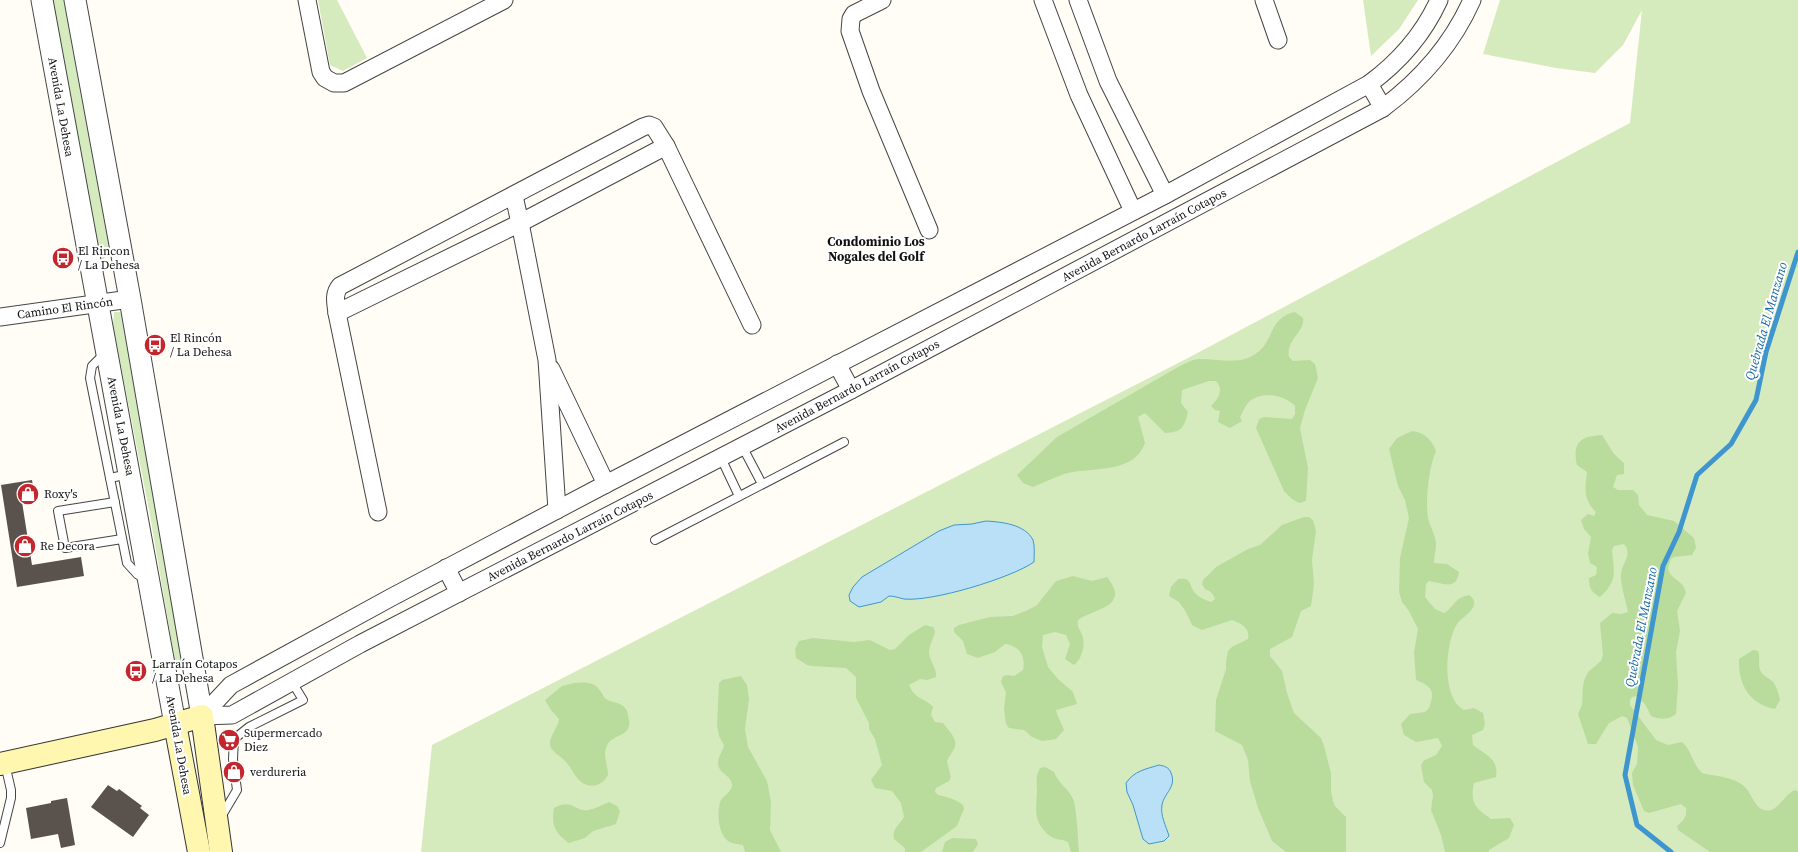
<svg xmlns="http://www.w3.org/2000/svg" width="1798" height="852" viewBox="0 0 1798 852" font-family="'Source Serif 4',serif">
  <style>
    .green { fill: #d5ebbd }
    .forest { fill: #b9dc9c }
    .water { fill: #b9e0f7; stroke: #3f96cf }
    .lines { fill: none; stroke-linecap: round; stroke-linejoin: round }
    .stream { stroke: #3f96cf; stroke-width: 5 }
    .building { fill: #5a524d }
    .service-casing { stroke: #444; stroke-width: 10 }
    .minor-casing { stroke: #444; stroke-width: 19 }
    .tertiary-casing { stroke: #444; stroke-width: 23 }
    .secondary-casing { stroke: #333; stroke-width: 24 }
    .service { stroke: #fff; stroke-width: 8 }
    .minor { stroke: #fff; stroke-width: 17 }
    .tertiary { stroke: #fff; stroke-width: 21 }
    .secondary { stroke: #fff6b0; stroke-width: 22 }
    .labels { text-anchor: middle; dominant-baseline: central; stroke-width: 4; stroke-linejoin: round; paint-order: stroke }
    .street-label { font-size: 12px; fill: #111; stroke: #fff }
    .poi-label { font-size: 12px; fill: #111; stroke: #fff; text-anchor: start }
    .neighbourhood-label { font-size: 13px; font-weight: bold; fill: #111; stroke: #fff }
    .water-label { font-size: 13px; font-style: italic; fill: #1768a6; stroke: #fff }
  </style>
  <rect width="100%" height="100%" fill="#fffdf5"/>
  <g class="green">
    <polygon points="50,0 64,0 110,251 103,260 96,252"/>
    <polygon points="318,0 337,0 367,58 343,71 330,65"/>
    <polygon points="1363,0 1418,0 1399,29 1371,56"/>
    <polygon points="1500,0 1798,0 1798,852 421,852 432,745 1188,358 1630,123 1642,10 1623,45 1595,73 1556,68 1483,54"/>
    <polygon points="114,312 120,312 126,321 185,665 176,668 150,515 113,325"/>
  </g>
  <g class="forest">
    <path d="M1295,312l8,6c2,15 -17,20 -14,39l4,4 17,-1 5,4 3,14 -13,32 -5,18 8,40 -2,33 -7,2 -7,-4 -8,-8 -28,-63 3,-9 5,-2 28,2 3,-5v-8c-10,-11 -33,-15 -45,-5 -4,3 -7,11 -10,16l2,4 -12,7 -12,-6 2,-11 -5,-1 -4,-4c8,-8 13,-16 5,-25h-7l-27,9 -1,13 7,9c-4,16 -6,20 -23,21l-20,-20 -7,4 7,26c-11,31 -52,24 -77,30 -12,3 -24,10 -35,14l-10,-4 -6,-8 40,-38 121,-70c6,-3 13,-7 20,-8 17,-1 38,6 54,-3 24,-13 15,-38 43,-44z"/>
    <path d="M1412,431c12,1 20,9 24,20 -7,16 -11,49 -8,67 2,9 8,18 8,26 0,6 -2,12 -2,19l13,1 12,8c-2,19 -17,11 -30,9l-3,3 -1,13 10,12 9,4c11,-6 9,-15 25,-18 4,3 6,6 5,10 -3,9 -12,12 -17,19 -12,19 -16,74 7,86l10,-2 9,5 2,11 -2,6 -11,5 1,10c12,10 26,13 23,32l-22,6c-4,21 1,24 17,36l19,-1 4,7 -5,13 -20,12v2h-44l-4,-17 -10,-25 2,-15 -1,-5 -8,-8 -3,-16 2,-5 13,-6 6,-9 -4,-8 -22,4 -12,-7 -3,-11 9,-10 15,-2 4,-4c6,-17 4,-21 -13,-28l-2,-28 4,-23 -9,-18 -7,-9 -3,-10 1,-34 9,-40 -4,-18 -7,-14 -9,-37 8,-11z"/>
    <path d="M1602,435l12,19 10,9v11l-7,1 -4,12 5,3h15l5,5 1,10 8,10 27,6 20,17 2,10 -4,7 -18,2 -3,2 -3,9c2,12 16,12 18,25l-9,18 3,20 -4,21 2,33 -2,29c-8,6 -16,6 -25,2l-6,-12 -9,-8 -4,1 -2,3v5l26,35 12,5 14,-3c10,9 10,21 20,31 15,4 31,3 43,14 8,8 11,27 26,23 6,-1 15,-15 23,-20l4,1v61h-88l-32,-22 -1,-4c7,-6 10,-9 9,-18l-5,-4 -32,9 -5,-2 -11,-26 -1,-12 5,-9 1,-17 -11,-29 -5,-2 -13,7 -13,21h-8l-10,-30 4,-9 1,-20 2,-7 4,-7 12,-10 2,-6 -3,-32 12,-10 9,1 7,-2c-2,-11 -8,-28 -7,-38 1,-11 12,-20 3,-30l-10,2 -2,4c2,23 6,30 -12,47 -9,-5 -11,-9 -11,-19l7,-3 1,-8 -7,-4 -2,-9 3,-17 -7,-8 -3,-9 7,-6 6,2 2,-4c-13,-13 -11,-23 -9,-40l-10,-7c-5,-22 3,-29 25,-30z"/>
    <path d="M1304,517h5l4,3 3,11 -4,29 2,24 -3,22 -10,5 -9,26 -22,12v7l12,15 5,22 7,20 27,25 3,8 7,27v18l2,10 2,5 11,11v35h-60l-14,-11 -14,-33 -8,-27 -2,-21 -6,-15 -27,-14 1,-31 10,-31v-7l2,-11 4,-4 16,-8c2,-11 -6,-15 -16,-19l-30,10 -10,-5 -6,-13 -7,-10 -10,-6 2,-9 7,-8c15,-2 10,7 18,15 4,4 10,6 15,8l4,-3c-2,-6 -5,-8 -10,-10l-3,-5 1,-4 13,-13 32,-18 12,-4 22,-20z"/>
    <path d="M1073,576l19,5 15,-4c24,30 -12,31 -29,43 -2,8 4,11 5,18 2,9 -2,22 -9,27l-9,-6 5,-15 -4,-9 -11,-3 -12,3 -1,12 6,20 10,12 15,13 4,12 -21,6c1,7 6,13 8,20l-8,9 -14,2 -10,-4 -8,-7 -15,-2 -3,-4 -2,-15 2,-17 -5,-10 2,-6 5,-1 6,1 9,-6c3,-13 -4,-25 -18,-26l-10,8 -17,6 -11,-4 -4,-13 -9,-9v-4l5,-3 31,-8 23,-1 15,-6 9,-5 19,-24z"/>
    <path d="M925,625l8,2 2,4c-1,8 -6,13 -6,22 1,9 8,15 7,24l-9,3 -7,-1 -11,6c6,15 15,12 24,22l-2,8 4,7 8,1c6,8 16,17 11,26 -2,4 -5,7 -7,12l4,16 -2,4 -13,7 -1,4 3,3c9,2 18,4 25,10l1,4 -7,17 -36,26h-16v-4l-11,-9c-2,-11 5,-13 10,-22l-3,-14 -9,-12 -17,-3 -4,-8 11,-15 -7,-26 -6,-10v-6l-13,-25v-21l-10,-9 -34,-2 -5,-1 -11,-7 -1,-9 4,-8 14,-3 41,4 16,-2 20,10 5,-1 14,-14z"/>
    <path d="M1753,650l5,1c3,7 -1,14 3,21 3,5 9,6 12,10 4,5 6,13 7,18l-5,9c-26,-5 -37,-25 -36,-50z"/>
    <path d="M741,676l6,9 2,14 -4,30 3,18 19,34 4,21 -1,28 11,22h-36l-2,-7c-5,-1 -11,-1 -15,-4 -10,-7 -12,-31 -7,-41 3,-5 11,-8 11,-15 0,-10 -14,-11 -14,-22 0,-7 5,-12 6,-18l-5,-9 -2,-11 2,-42 3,-3z"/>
    <path d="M574,683c10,-1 21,-2 27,9 2,2 2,5 5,7 5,4 15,3 19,9 3,3 3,8 4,12 3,18 -19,13 -23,28 -3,8 2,18 2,27 -3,5 -6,8 -11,10 -18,5 -23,-15 -32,-24 -5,-6 -14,-9 -15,-16 -1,-9 8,-17 9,-26l-8,-9 -6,-10 17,-14z"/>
    <path d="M1045,767l9,5c4,11 15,17 19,27 4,9 5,42 6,53h-8l-3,-10c-6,-3 -13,-2 -18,-6 -17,-14 -14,-25 -13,-45 0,-10 -2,-14 3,-23z"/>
    <path d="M609,802l8,4 3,5 -4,13 -23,7 -8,7 -16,5c-14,-10 -18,-18 -15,-35 19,-10 20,4 34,2 7,-1 14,-5 21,-8z"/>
    <polygon points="952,838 976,839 978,844 973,852 942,852 945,842"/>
  </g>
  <g class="water">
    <path d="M986,521c15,1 39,3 47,19 2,6 1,15 1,22 -23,16 -102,40 -130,37 -5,-1 -9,-3 -15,-3l-8,6 -22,5 -9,-6 -1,-6 4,-8 9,-10 77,-46 15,-6 18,-1z"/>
    <path d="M1159,765c5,1 10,2 12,8 6,14 -7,20 -9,32 -2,10 4,21 7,31l-5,5 -15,3 -6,-5 -10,-34 -6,-13 -1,-9c8,-12 20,-14 33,-18z"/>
  </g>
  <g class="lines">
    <polyline class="stream" points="1671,852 1637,825 1625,775 1663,566 1679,532 1697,475 1731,444 1756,400 1766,352 1798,252"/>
  </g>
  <g class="building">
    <polygon points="32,480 35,500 22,502 32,565 81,557 84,576 17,587 1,485"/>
    <polygon points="108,785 117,791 119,789 142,806 140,808 149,815 133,837 91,807"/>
    <polygon points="67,798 75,845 61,848 58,834 31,839 26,808 51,803 51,801"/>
  </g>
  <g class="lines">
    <g class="service-casing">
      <g id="service">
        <polyline points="105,353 92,366 90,378 110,478"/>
        <polyline points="742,446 762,484"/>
        <polyline points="721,458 739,496"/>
        <polyline points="129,474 110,478 127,563 137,574 145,579"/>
        <polyline points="115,502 58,511 65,548 122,539"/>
        <polyline points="655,540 844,442"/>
        <polyline points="221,817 237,790 233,759 234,739 249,727 303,700 292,682"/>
        <polyline points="0,843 11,798 11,790 5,764"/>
      </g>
    </g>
    <g class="minor-casing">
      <g id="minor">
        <polyline points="307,0 321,72 325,78 334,83 344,83 348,81 504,0"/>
        <polyline points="882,0 854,14 851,19 850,31 871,91 929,230"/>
        <polyline points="1043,0 1079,95 1133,211"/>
        <polyline points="1078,0 1108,81 1165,195"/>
        <polyline points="1264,0 1278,40"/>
        <polyline points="1369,84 1383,108"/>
        <polyline points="514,196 520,223 547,360 557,510"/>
        <polyline points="337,313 520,223 666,146"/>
        <polyline points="0,317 130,299"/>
        <polyline points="837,364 851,390"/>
        <polyline points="551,369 606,484"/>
        <path d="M378,512l-41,-199c-1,-9 -4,-19 3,-27l303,-159 6,-2 5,2 12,19 86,179"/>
        <polyline points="446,568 459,593"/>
        <path d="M202,716l30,-1 128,-71 491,-254 532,-282c39,-29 69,-63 89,-108"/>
        <path d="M202,716l29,-31 161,-88 214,-113 559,-289 204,-111c30,-22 54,-49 70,-84"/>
      </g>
    </g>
    <g class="tertiary-casing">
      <g id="tertiary">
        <polyline points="42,0 175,724"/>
        <polyline points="75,0 130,299 202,716"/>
      </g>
    </g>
    <g class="secondary-casing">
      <g id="secondary">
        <polyline points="175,724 199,852"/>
        <polyline points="0,764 155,730 202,716 221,852"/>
      </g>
    </g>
    <use href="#service" class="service"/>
    <use href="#minor" class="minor"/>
    <use href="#tertiary" class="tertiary"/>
    <use href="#secondary" class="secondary"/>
  </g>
  <defs>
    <g id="bus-disc" transform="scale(1.15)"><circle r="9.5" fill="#c4262e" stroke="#fff"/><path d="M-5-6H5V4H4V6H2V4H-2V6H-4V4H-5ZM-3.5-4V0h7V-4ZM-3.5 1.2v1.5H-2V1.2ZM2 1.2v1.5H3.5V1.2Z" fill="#fff"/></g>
    <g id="shop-disc" transform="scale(1.15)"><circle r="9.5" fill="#c4262e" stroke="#fff"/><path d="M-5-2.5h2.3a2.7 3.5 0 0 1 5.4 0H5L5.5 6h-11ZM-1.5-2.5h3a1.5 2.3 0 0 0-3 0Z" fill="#fff"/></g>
    <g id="supermarket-disc" transform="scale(1.15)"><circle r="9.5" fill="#c4262e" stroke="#fff"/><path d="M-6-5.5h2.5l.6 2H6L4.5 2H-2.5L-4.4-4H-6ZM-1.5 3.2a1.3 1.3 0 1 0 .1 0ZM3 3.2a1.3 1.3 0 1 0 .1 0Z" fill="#fff"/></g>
  </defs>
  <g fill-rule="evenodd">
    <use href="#bus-disc" x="63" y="258"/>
    <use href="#bus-disc" x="155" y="345"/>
    <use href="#shop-disc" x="28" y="494"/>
    <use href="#shop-disc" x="25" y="546"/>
    <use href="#bus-disc" x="136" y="671"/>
    <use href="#supermarket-disc" x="229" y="740"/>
    <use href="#shop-disc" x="234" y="772"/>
  </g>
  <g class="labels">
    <g class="street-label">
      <text transform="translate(61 107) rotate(80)">Avenida La Dehesa</text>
      <text transform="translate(1144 235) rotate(-28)">Avenida Bernardo Larraín Cotapos</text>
      <text transform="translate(65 308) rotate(-8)">Camino El Rincón</text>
      <text transform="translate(857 386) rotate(-28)">Avenida Bernardo Larraín Cotapos</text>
      <text transform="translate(121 426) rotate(79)">Avenida La Dehesa</text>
      <text transform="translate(570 536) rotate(-27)">Avenida Bernardo Larraín Cotapos</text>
      <text transform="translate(179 745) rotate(80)">Avenida La Dehesa</text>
    </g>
    <g class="poi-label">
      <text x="78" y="251">El Rincon<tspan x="78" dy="14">/ La Dehesa</tspan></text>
      <text x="170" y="338">El Rincón<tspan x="170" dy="14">/ La Dehesa</tspan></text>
      <text x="44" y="494">Roxy's</text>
      <text x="40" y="546">Re Decora</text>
      <text x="152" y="664">Larraín Cotapos<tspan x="152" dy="14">/ La Dehesa</tspan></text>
      <text x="244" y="733">Supermercado<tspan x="244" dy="14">Diez</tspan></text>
      <text x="250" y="772">verdureria</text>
    </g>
    <g class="neighbourhood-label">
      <text x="876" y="241">Condominio Los<tspan x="876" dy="15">Nogales del Golf</tspan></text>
    </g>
    <g class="water-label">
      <text transform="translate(1766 321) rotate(-74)">Quebrada El Manzano</text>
      <text transform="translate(1641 627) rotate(-79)">Quebrada El Manzano</text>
    </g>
  </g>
</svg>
